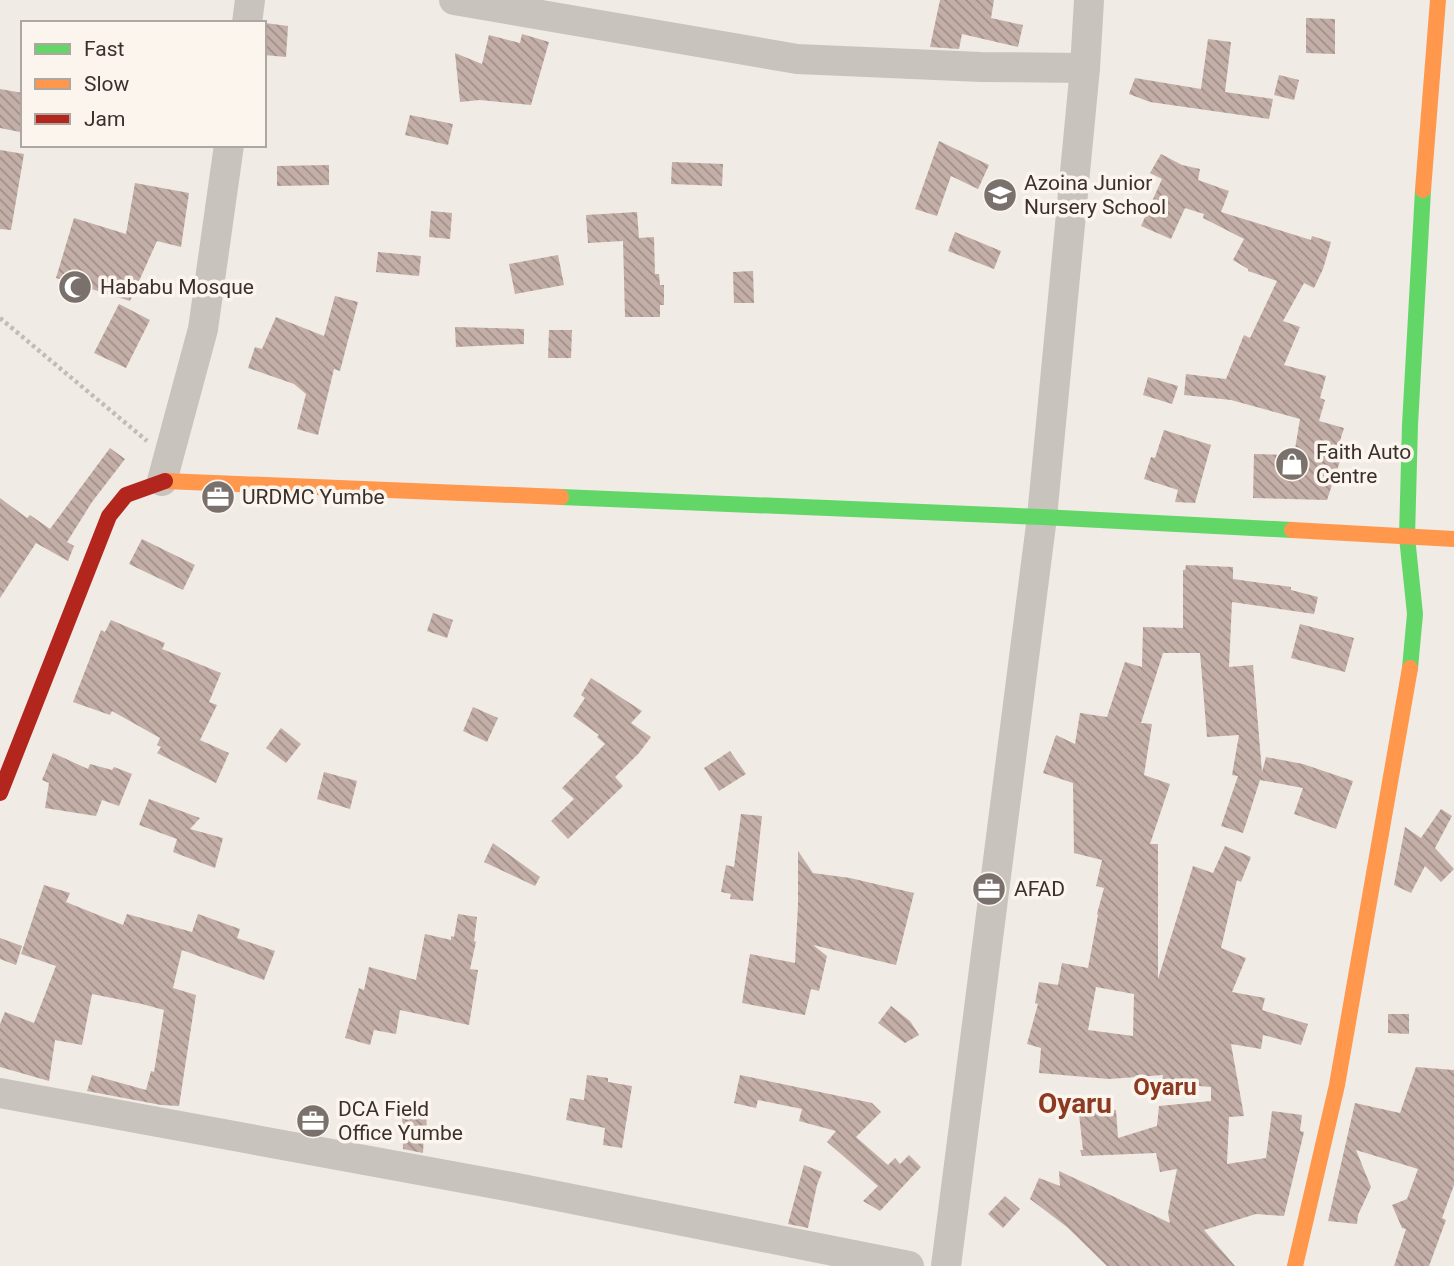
<svg xmlns="http://www.w3.org/2000/svg" width="1454" height="1266" viewBox="0 0 1454 1266" font-family="Roboto,sans-serif">
  <style>
    .building { fill: url(#building-back-hatch); fill-rule: evenodd }
    .lines { fill: none; stroke-linecap: round; stroke-linejoin: round }
    .path { stroke: #c2bbb6; stroke-width: 4.5; stroke-dasharray: 3.5 3.5; stroke-linecap: butt }
    .street { stroke: #c9c3be; stroke-width: 30 }
    .fast { stroke: #63d668; stroke-width: 16 }
    .slow { stroke: #ff974d; stroke-width: 16 }
    .jam { stroke: #b3261e; stroke-width: 16 }
    .labels { text-anchor: middle; dominant-baseline: central; stroke-width: 7; stroke-linejoin: round; paint-order: stroke }
    .poi-label { font-size: 21px; fill: #3b302b; stroke: #fbf5ee; text-anchor: start }
    .quarter-label { font-size: 24px; font-weight: bold; fill: #8c3b22; stroke: #fbf5ee }
    .district-label { font-size: 28px; font-weight: bold; fill: #8c3b22; stroke: #fbf5ee }
  </style>
  <defs>
    <pattern id="building-back-hatch" width="6" height="6" patternUnits="userSpaceOnUse" patternTransform="scale(1.75)"><rect width="6" height="6" fill="#c3afa7"/><path d="M-1 5l2 2M0 0l6 6M5-1l2 2" fill="none" stroke="#a08f88"/></pattern>
  </defs>
  <rect width="100%" height="100%" fill="#f0ebe5"/>
  <g class="building">
    <polygon points="940,0 994,0 991,18 1023,25 1018,47 962,34 959,49 930,47"/>
    <polygon points="1306,18 1335,19 1335,54 1306,53"/>
    <polygon points="265,23 288,26 286,57 264,55"/>
    <polygon points="522,34 549,42 531,105 480,100 460,102 455,53 482,64 489,35 520,43"/>
    <polygon points="1208,39 1231,42 1225,92 1273,99 1269,119 1150,102 1129,94 1135,78 1201,89"/>
    <polygon points="1279,75 1299,80 1294,100 1274,95"/>
    <polygon points="0,89 23,93 20,132 0,128"/>
    <polygon points="410,115 453,124 448,145 405,135"/>
    <polygon points="939,141 989,165 978,189 951,176 937,216 915,209"/>
    <polygon points="0,150 24,154 11,230 0,229"/>
    <polygon points="1161,154 1182,165 1200,169 1198,180 1229,191 1221,212 1311,240 1312,236 1331,242 1323,269 1314,288 1304,283 1283,321 1300,327 1284,365 1326,376 1320,398 1325,400 1319,421 1344,428 1338,447 1344,449 1327,500 1253,498 1254,454 1294,455 1300,419 1231,400 1184,395 1186,374 1226,379 1244,335 1250,338 1277,281 1248,271 1248,269 1233,260 1244,239 1203,218 1204,214 1185,208 1171,239 1141,226 1162,179 1150,173"/>
    <polygon points="672,162 723,164 722,186 671,184"/>
    <polygon points="329,165 329,185 277,186 277,166"/>
    <polygon points="135,183 189,193 181,247 157,241 130,301 56,278 74,218 126,234"/>
    <polygon points="431,211 452,213 450,239 429,237"/>
    <polygon points="637,212 639,238 654,237 655,274 659,274 660,285 664,285 664,305 660,305 660,317 625,317 623,241 588,243 586,215"/>
    <polygon points="955,232 1001,251 994,269 948,251"/>
    <polygon points="378,252 421,256 419,276 376,272"/>
    <polygon points="558,255 564,285 515,294 509,264"/>
    <polygon points="753,271 754,303 734,303 733,272"/>
    <polygon points="335,296 358,302 340,371 334,369 318,435 297,429 306,394 294,384 248,368 255,347 262,349 276,317 324,336"/>
    <polygon points="119,304 150,320 126,368 94,353"/>
    <polygon points="455,327 524,329 524,344 456,347"/>
    <polygon points="549,330 572,330 571,358 548,358"/>
    <polygon points="1148,377 1178,386 1172,404 1143,395"/>
    <polygon points="1164,430 1211,445 1195,503 1175,502 1178,490 1144,479 1151,457 1155,458"/>
    <polygon points="110,448 125,459 92,502 67,542 74,546 68,561 36,543 0,598 0,498 27,518 30,515 50,529"/>
    <polygon points="142,539 195,565 183,590 129,564"/>
    <path d="M1186,565l47,2v12l58,8v3l27,7 -4,17 -82,-12 -3,65 24,-2 9,107 4,-15 37,7 50,17 -17,48 -42,-15 9,-26 -43,-8 -17,53 -22,-7 17,-50 -6,-1 7,-40 -32,2 -7,-84h-37l-22,70 11,1 -8,51 26,9 -20,60h8v135l35,-113 20,7 12,-27 26,11 -10,25 -4,-2 -16,68 25,10 -14,34 33,6 -3,12 46,14 -7,21 -38,-10 -2,14 -30,-5 13,72 -15,1 -2,47 39,-6 6,-47 30,4 -2,16 4,1 -20,84 -28,-2 -52,16 31,36h-128l-40,-39 -37,-28 9,-21 21,8 -1,-15 111,52 -2,-10 9,-44 -17,3 -4,-19 -74,3 -2,-6h3l-4,-36 37,-4 2,28 39,-12 2,-20 52,-5v-14l-49,-4 1,-8 -54,4 -70,-6 2,-25 -14,-4 11,-40 -3,-1 4,-21 19,3 4,-22 26,5 10,-53 -1,-1 7,-26 -8,-2 6,-26 -28,-7 -1,-70 -30,-10 13,-38 19,9 5,-31 27,4 18,-55 17,5 1,-40 40,1v-58h2zM1096,987l38,7 -1,42 -45,-6z"/>
    <polygon points="433,613 453,620 447,638 427,631"/>
    <polygon points="111,620 165,643 162,649 221,673 209,702 217,705 200,740 229,753 216,783 157,753 161,747 157,745 160,738 112,711 110,715 73,702 101,630 105,632"/>
    <polygon points="1300,624 1354,638 1345,672 1291,658"/>
    <polygon points="591,678 642,711 631,723 651,737 639,753 615,777 623,786 568,839 551,821 574,799 562,788 605,744 597,737 599,735 573,716 585,698 581,695"/>
    <polygon points="473,707 498,718 487,742 463,731"/>
    <polygon points="281,728 301,744 286,763 266,748"/>
    <polygon points="730,751 746,774 719,791 704,768"/>
    <polygon points="53,753 88,769 90,764 112,770 114,767 132,774 119,806 102,800 96,816 45,808 49,783 42,780"/>
    <polygon points="324,772 357,781 350,809 317,799"/>
    <polygon points="149,799 200,818 190,829 223,838 215,868 173,852 177,839 139,825"/>
    <polygon points="1441,809 1452,816 1435,848 1454,869 1441,882 1425,866 1411,893 1394,885 1405,827 1421,838"/>
    <polygon points="741,814 762,816 753,901 730,899 731,894 721,892 726,865 734,867"/>
    <polygon points="493,843 540,877 535,886 484,862"/>
    <polygon points="798,851 813,873 850,878 914,893 896,965 813,945 827,956 819,991 811,989 805,1015 742,1003 750,954 795,963 798,905"/>
    <polygon points="44,885 70,893 66,902 123,925 127,914 192,932 198,914 240,929 237,938 275,951 264,980 182,950 173,988 196,995 179,1106 161,1105 87,1091 92,1075 146,1090 151,1071 154,1072 164,1010 142,1004 92,994 82,1045 55,1040 49,1081 0,1067 0,1024 5,1012 34,1023 56,966 21,954"/>
    <polygon points="458,914 477,917 474,941 476,942 470,969 478,970 469,1025 400,1010 396,1034 374,1030 370,1045 345,1038 359,988 364,990 369,967 416,980 425,934 451,940 451,936 454,937"/>
    <polygon points="0,938 22,946 16,965 0,959"/>
    <polygon points="891,1006 910,1021 919,1035 905,1043 878,1023"/>
    <polygon points="1388,1014 1409,1014 1409,1034 1388,1033"/>
    <polygon points="1416,1067 1454,1070 1454,1185 1442,1218 1446,1220 1429,1266 1394,1266 1406,1229 1402,1228 1392,1205 1407,1199 1418,1169 1356,1150 1371,1187 1358,1215 1357,1224 1328,1221 1355,1103 1400,1113"/>
    <polygon points="587,1075 608,1078 608,1082 632,1086 622,1148 603,1145 605,1128 566,1120 570,1098 584,1100"/>
    <polygon points="740,1075 872,1103 881,1112 856,1137 888,1165 895,1158 900,1164 909,1155 921,1167 880,1211 863,1201 878,1186 827,1142 836,1131 799,1121 802,1109 758,1100 756,1108 734,1103"/>
    <polygon points="426,1112 427,1131 424,1132 423,1153 403,1149 402,1114"/>
    <polygon points="804,1165 822,1172 817,1185 808,1228 788,1224"/>
    <polygon points="1005,1196 1020,1209 1003,1228 988,1214"/>
  </g>
  <g class="lines">
    <polyline class="path" points="0,318 147,441"/>
    <g class="street">
      <polyline points="454,0 797,59 981,67 1085,68"/>
      <polyline points="247,23 250,0"/>
      <polyline points="162,481 203,329 229,145"/>
      <polyline points="0,1093 512,1187 909,1266"/>
      <polyline points="946,1266 1042,517 1085,68 1089,0"/>
    </g>
    <g class="fast">
      <polyline points="561,497 1042,517 1292,530"/>
      <polyline points="1410,668 1415,614 1407,537 1410,425 1423,190"/>
    </g>
    <g class="slow">
      <polyline points="1423,190 1438,0"/>
      <polyline points="165,481 561,497"/>
      <polyline points="1292,530 1454,539"/>
      <polyline points="1295,1266 1337,1085 1410,668"/>
    </g>
    <polyline class="jam" points="0,793 109,516 126,495 165,481"/>
  </g>
  <defs>
    <g id="school-disc" transform="scale(1.75)"><circle r="9.5" fill="#7a716c" stroke="#fbf5ee"/><path d="M0-5L7-2L0 1L-7-2ZM-4 1L0 2.5L4 1V4Q0 6-4 4Z" fill="#fff"/></g>
    <g id="mosque-disc" transform="scale(1.75)"><circle r="9.5" fill="#7a716c" stroke="#fbf5ee"/><path d="M3.5-4.9A6 6 0 1 0 3.5 4.9A5 5 0 1 1 3.5-4.9Z" fill="#fff"/></g>
    <g id="shop-disc" transform="scale(1.75)"><circle r="9.5" fill="#7a716c" stroke="#fbf5ee"/><path d="M-5-2.5h2.3a2.7 3.5 0 0 1 5.4 0H5L5.5 6h-11ZM-1.5-2.5h3a1.5 2.3 0 0 0-3 0Z" fill="#fff"/></g>
    <g id="office-disc" transform="scale(1.75)"><circle r="9.5" fill="#7a716c" stroke="#fbf5ee"/><path d="M-6-3h4V-5.5h4V-3h4V5H-6ZM-1-4.5V-3h2v-1.5ZM-6 0V1H6V0Z" fill="#fff"/></g>
  </defs>
  <g fill-rule="evenodd">
    <use href="#school-disc" x="1000" y="195"/>
    <use href="#mosque-disc" x="75" y="287"/>
    <use href="#shop-disc" x="1292" y="464"/>
    <use href="#office-disc" x="218" y="497"/>
    <use href="#office-disc" x="989" y="889"/>
    <use href="#office-disc" x="313" y="1121"/>
  </g>
  <g class="labels">
    <g class="poi-label">
      <text x="1024" y="183">Azoina Junior<tspan x="1024" dy="24">Nursery School</tspan></text>
      <text x="100" y="287">Hababu Mosque</text>
      <text x="1316" y="452">Faith Auto<tspan x="1316" dy="24">Centre</tspan></text>
      <text x="242" y="497">URDMC Yumbe</text>
      <text x="1014" y="889">AFAD</text>
      <text x="338" y="1109">DCA Field<tspan x="338" dy="24">Office Yumbe</tspan></text>
    </g>
    <g class="quarter-label">
      <text x="1165" y="1087">Oyaru</text>
    </g>
    <g class="district-label">
      <text x="1075" y="1103">Oyaru</text>
    </g>
  </g>
  <rect x="21" y="21" width="245" height="126" fill="#fbf5ee" stroke="#aea6a0" stroke-width="2"/>
  <rect x="35" y="44" width="35" height="10" fill="#63d668" stroke="#aea6a0" stroke-width="2"/>
  <text x="84" y="56" font-size="21" fill="#3b302b">Fast</text>
  <rect x="35" y="79" width="35" height="10" fill="#ff974d" stroke="#aea6a0" stroke-width="2"/>
  <text x="84" y="91" font-size="21" fill="#3b302b">Slow</text>
  <rect x="35" y="114" width="35" height="10" fill="#b3261e" stroke="#aea6a0" stroke-width="2"/>
  <text x="84" y="126" font-size="21" fill="#3b302b">Jam</text>
</svg>
